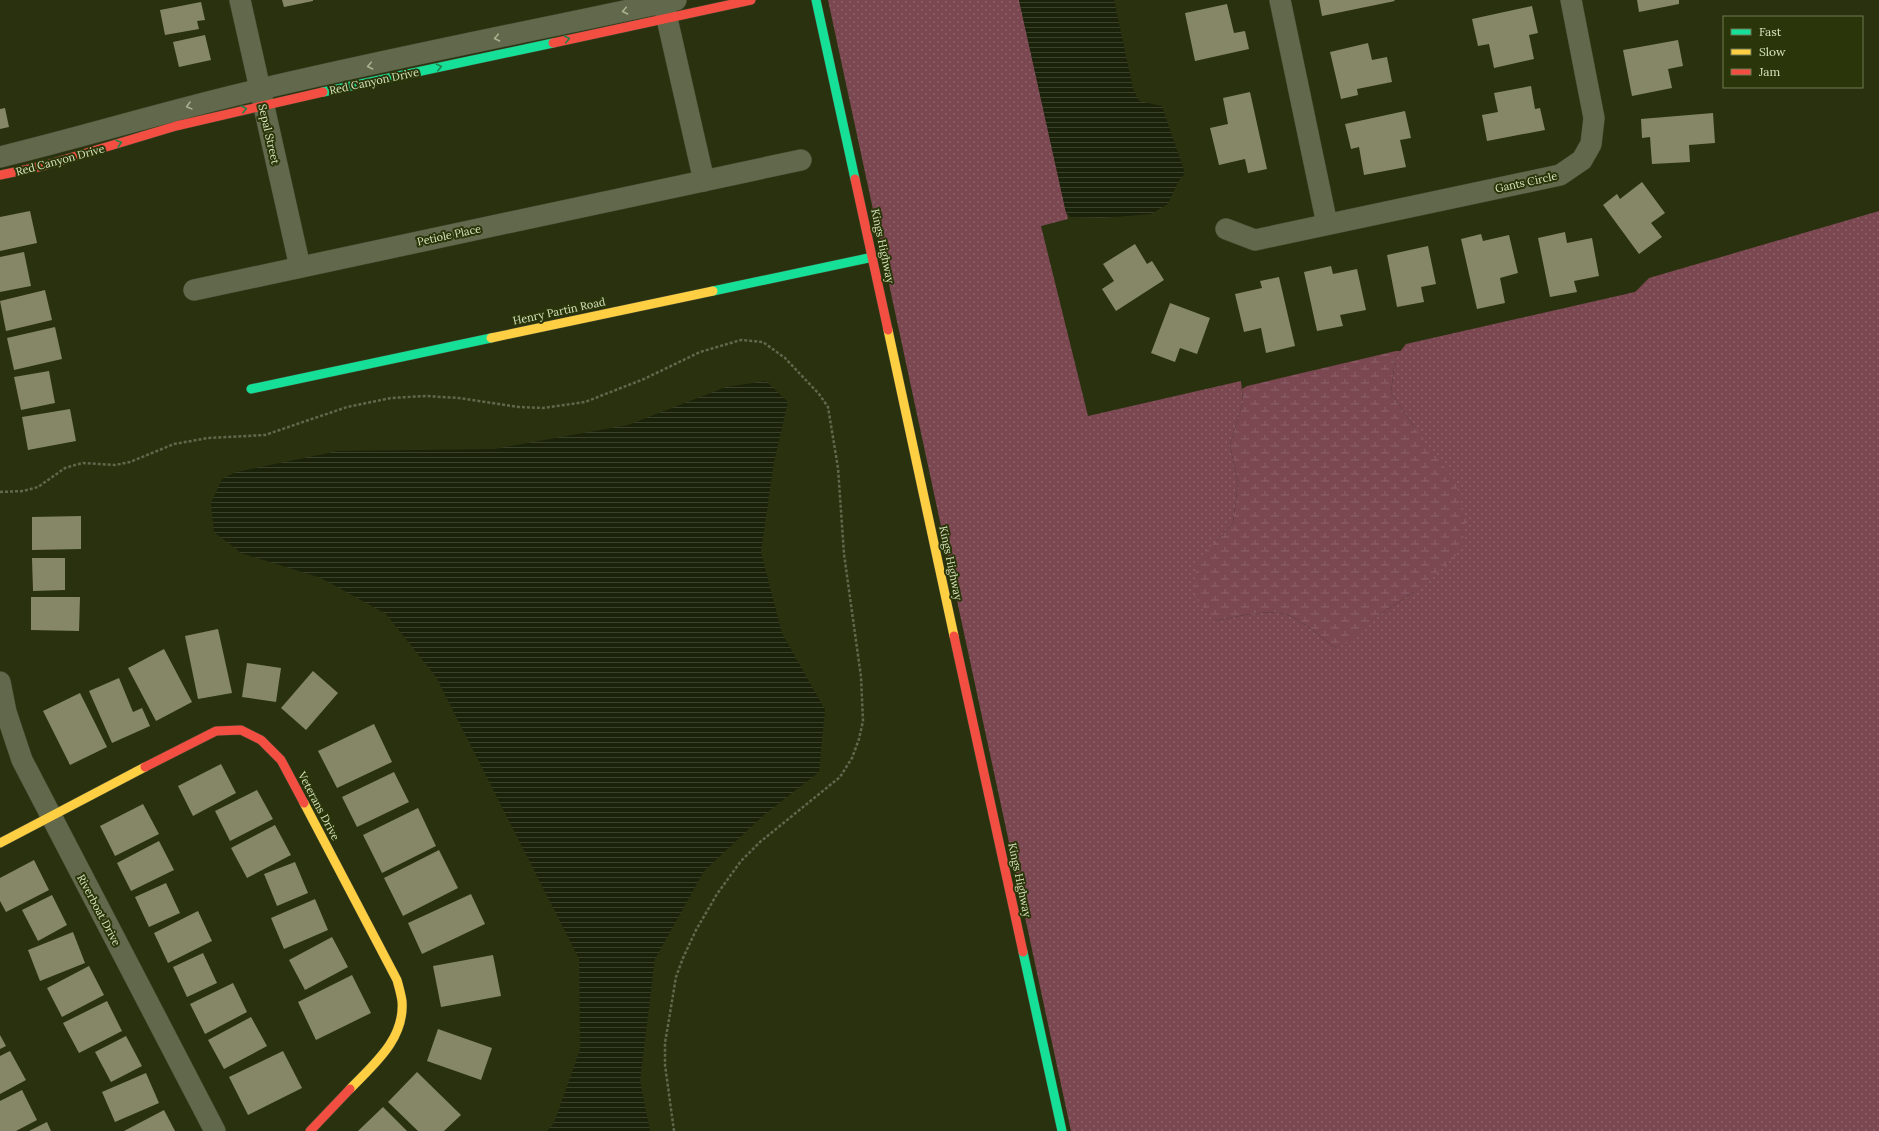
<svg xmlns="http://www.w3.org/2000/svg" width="1879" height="1131" viewBox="0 0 1879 1131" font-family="Lora,serif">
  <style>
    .grass { fill: url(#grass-dots) }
    .wetland { fill: url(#wetland-marsh) }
    .water { fill: url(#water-rules) }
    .building { fill: #858767 }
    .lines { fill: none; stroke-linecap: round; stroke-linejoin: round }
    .street-casing { stroke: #434a30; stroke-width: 22 }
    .fast-casing { stroke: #434a30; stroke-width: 10 }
    .slow-casing { stroke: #434a30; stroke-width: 10 }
    .jam-casing { stroke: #434a30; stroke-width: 10 }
    .path { stroke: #60674c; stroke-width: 2.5; stroke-dasharray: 3 2; stroke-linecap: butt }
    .street { stroke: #61684b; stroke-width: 21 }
    .fast { stroke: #16e098; stroke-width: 9 }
    .slow { stroke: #ffcf43; stroke-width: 9 }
    .jam { stroke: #f24e42; stroke-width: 9 }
    .oneway { stroke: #a8b28f }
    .oneway2 { stroke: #21824a }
    .labels { text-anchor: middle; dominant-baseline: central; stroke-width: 4; stroke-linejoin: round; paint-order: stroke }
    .street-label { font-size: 11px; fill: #d7e4bd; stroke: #2a350a }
  </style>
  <defs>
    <pattern id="grass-dots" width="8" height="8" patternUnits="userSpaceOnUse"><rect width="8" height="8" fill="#7b4852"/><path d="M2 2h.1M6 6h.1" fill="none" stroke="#8d6269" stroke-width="1.8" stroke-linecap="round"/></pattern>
    <pattern id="wetland-marsh" width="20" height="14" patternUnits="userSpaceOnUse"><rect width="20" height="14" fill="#7b4852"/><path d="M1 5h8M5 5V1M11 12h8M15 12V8" fill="none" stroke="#8d6269"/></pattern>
    <pattern id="water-rules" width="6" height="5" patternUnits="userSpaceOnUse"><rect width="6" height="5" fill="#1b220a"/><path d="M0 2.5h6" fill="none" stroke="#3b422c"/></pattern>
  </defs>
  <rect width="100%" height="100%" fill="#2a310f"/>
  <path class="grass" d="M828,0h191l49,219 -27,7 47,190 153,-35 2,21 -13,43 8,38 -5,40 -17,18 -2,80c22,-4 48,-12 71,-7 9,1 42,27 51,34l46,-35 32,-21 2,-162 -25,-37 4,-35 11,-14 229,-52 14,-14 230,-67v920h-808z"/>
  <path class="wetland" d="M1396,351h5l-6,7 -4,35 25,37 39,51 11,37 -3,23 -8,16 -22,19 -19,16 -32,21 -31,26 -15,9c-9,-7 -42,-33 -51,-34 -23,-5 -49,3 -71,7l-19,-24 1,-35 37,-39 5,-40 -8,-38 13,-43 -1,-13 5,-3z"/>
  <g class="water">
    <polygon points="1019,0 1114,0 1133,88 1139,101 1162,106 1185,173 1178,182 1168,204 1151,214 1103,218 1071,217 1066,213"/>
    <polygon points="766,381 788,402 774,462 761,552 782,633 825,710 819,772 764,815 704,871 655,959 640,1081 650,1131 547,1131 554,1123 580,1049 579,959 436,677 386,614 321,578 241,553 214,532 211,503 222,479 236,472 338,451 494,449 628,425 726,387"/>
  </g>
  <g class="building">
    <polygon points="282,0 313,0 313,1 284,7"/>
    <polygon points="1319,0 1394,0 1395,1 1322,16"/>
    <polygon points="1637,0 1679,0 1679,4 1639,12"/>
    <polygon points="201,2 205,20 197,21 199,29 165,35 160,10"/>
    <polygon points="1227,4 1234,33 1245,31 1249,49 1195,61 1185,13"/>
    <polygon points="1532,6 1538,33 1529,35 1534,59 1494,68 1489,44 1478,46 1472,19"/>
    <polygon points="205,35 211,60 179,67 173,42"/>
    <polygon points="1678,40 1683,66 1668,69 1672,88 1632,96 1623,50"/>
    <polygon points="1368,43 1372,60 1387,57 1392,82 1357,89 1358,95 1341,99 1330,52"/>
    <polygon points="1531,86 1535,109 1540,108 1545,130 1487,141 1482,115 1498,112 1494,93"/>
    <polygon points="1250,92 1267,169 1248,173 1245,159 1219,165 1210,128 1228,124 1223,98"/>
    <polygon points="5,108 9,127 0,129 0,109"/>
    <polygon points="1405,111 1411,138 1400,140 1406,167 1364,175 1359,147 1351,149 1345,124"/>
    <polygon points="1713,113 1715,143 1689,145 1690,162 1652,164 1650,137 1642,138 1641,119"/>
    <polygon points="1642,182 1665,213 1651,223 1662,237 1639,254 1603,205 1617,194 1620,199"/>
    <polygon points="30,211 37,243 0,251 0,217"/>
    <polygon points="1565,232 1567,243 1592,238 1599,276 1574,281 1577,292 1550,297 1538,238"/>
    <polygon points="1481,234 1483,241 1509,235 1518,273 1500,278 1505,303 1477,309 1461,239"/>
    <polygon points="1135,244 1147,264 1152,261 1164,280 1116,311 1102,289 1114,281 1103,264"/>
    <polygon points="1428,246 1436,284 1421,287 1424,302 1397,307 1387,255"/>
    <polygon points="24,252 31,286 0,292 0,257"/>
    <polygon points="1331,266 1333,274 1357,269 1366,310 1340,315 1343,326 1317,331 1304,272"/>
    <polygon points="1279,277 1295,346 1266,353 1261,328 1244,332 1235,294 1262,288 1260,281"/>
    <polygon points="45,290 52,320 6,331 0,301"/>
    <polygon points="1170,303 1210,318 1197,354 1180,348 1175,362 1151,353"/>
    <polygon points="55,327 62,359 14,370 7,338"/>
    <polygon points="49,371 55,403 21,410 14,377"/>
    <polygon points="70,409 76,441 28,450 22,417"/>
    <polygon points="81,516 81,549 32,550 32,517"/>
    <polygon points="32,558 65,558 65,590 33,591"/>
    <polygon points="31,597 80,597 79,631 31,630"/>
    <polygon points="218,629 232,693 198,699 185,636"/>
    <polygon points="164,649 192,702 156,721 128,668"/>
    <polygon points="247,663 281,668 276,702 242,697"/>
    <polygon points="313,671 338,693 306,730 281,708"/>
    <polygon points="119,678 133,712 142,708 150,726 112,743 89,691"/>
    <polygon points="80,693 107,747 70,765 43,711"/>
    <polygon points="374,724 392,762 337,788 318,751"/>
    <polygon points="221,764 236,793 193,816 178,786"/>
    <polygon points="394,772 409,802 357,827 342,797"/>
    <polygon points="257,790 273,819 230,841 215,811"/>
    <polygon points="143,804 159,834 115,856 100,826"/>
    <polygon points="418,808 436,846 382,873 363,835"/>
    <polygon points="275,825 291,855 247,878 231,848"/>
    <polygon points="159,841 174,870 131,891 117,863"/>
    <polygon points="439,850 458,888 403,916 384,878"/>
    <polygon points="34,860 49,890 6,912 0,901 0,878"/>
    <polygon points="295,862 308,893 277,906 264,874"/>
    <polygon points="166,883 180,913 149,927 135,897"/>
    <polygon points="471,894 485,924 422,954 408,923"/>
    <polygon points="52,895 67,925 38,941 22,910"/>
    <polygon points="315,899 328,930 284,949 271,918"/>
    <polygon points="198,911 212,941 168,963 154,933"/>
    <polygon points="73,932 85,963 40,981 28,950"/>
    <polygon points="332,937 348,967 305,990 289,960"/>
    <polygon points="203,953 217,983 187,997 173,967"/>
    <polygon points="493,955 501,996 441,1007 433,966"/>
    <polygon points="89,966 104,995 62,1017 47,988"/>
    <polygon points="352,975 371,1013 316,1040 298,1002"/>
    <polygon points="233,983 247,1012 205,1034 190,1004"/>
    <polygon points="107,1001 122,1031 79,1053 63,1023"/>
    <polygon points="251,1017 267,1046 224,1069 208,1040"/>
    <polygon points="438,1029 492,1048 481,1080 427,1061"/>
    <polygon points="0,1035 6,1046 0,1049"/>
    <polygon points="126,1036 142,1066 111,1082 95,1052"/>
    <polygon points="10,1051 26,1080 0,1094 0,1056"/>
    <polygon points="283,1051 302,1088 248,1115 229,1077"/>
    <polygon points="417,1072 461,1115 444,1131 418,1131 388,1102"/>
    <polygon points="146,1073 159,1103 115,1122 102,1092"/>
    <polygon points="22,1090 37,1120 16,1131 0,1131 0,1101"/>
    <polygon points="383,1107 407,1131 358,1131"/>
    <polygon points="164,1110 175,1131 124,1131"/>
    <polygon points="47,1122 51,1131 29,1131"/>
  </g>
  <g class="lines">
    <g class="street-casing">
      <g id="street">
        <polyline points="240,0 300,267"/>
        <polyline points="1280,0 1327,224"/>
        <polyline points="663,1 704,181"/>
        <path d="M0,157c86,-21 171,-47 257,-67 139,-33 280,-60 419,-90"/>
        <polyline points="1226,229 1255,240 1560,175 1582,160 1591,144 1594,118 1571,0"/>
        <polyline points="194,290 801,160"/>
        <polyline points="0,682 6,712 22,760 215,1131"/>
      </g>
    </g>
    <g class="fast-casing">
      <g id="fast">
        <polyline points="816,0 855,179"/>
        <polyline points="323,92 553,43"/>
        <polyline points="713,291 873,257"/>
        <polyline points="251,389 491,338"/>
        <polyline points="1023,952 1062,1131"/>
      </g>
    </g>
    <g class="slow-casing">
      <g id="slow">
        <polyline points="888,330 954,636"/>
        <polyline points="491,338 713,291"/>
        <path d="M304,803l93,177c2,7 4,14 5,21 3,38 -28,63 -52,88"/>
        <polyline points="0,843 145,767"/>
      </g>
    </g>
    <g class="jam-casing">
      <g id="jam">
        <polyline points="553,43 751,0"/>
        <polyline points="0,175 43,166 176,126 323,92"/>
        <polyline points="855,179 888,330"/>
        <polyline points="954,636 1023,952"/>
        <polyline points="145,767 216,731 241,730 261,740 281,760 304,803"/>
        <polyline points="310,1131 350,1089"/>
      </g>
    </g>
    <polyline class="path" points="0,492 23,491 38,487 65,468 75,465 83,463 115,465 130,462 174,444 208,438 265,435 347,407 391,398 426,396 459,398 519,407 543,408 585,402 644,379 700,352 741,340 763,342 785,358 819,394 828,407 838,468 844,554 861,677 863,721 859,739 852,758 840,777 760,842 741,861 717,894 696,930 683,958 676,977 665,1043 665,1065 674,1131"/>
    <use href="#street" class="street"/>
    <use href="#fast" class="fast"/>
    <use href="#slow" class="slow"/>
    <use href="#jam" class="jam"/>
  </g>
  <defs><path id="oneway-chevron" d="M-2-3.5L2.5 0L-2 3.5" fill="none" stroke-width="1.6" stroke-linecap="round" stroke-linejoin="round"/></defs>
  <g class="oneway">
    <use href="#oneway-chevron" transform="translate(625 11) rotate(168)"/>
    <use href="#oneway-chevron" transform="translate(497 38) rotate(168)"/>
    <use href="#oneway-chevron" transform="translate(370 66) rotate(168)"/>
    <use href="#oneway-chevron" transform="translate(189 106) rotate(165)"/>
  </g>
  <g class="oneway2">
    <use href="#oneway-chevron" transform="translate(567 39) rotate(-12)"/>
    <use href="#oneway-chevron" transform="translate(439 67) rotate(-12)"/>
    <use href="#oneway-chevron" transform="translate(244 109) rotate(-14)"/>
    <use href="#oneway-chevron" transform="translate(119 143) rotate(-17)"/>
  </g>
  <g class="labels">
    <g class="street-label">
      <text transform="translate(374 81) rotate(-12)">Red Canyon Drive</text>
      <text transform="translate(269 134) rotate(77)">Sepal Street</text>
      <text transform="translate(60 160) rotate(-15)">Red Canyon Drive</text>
      <text transform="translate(1526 182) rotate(-12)">Gants Circle</text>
      <text transform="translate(449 235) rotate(-12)">Petiole Place</text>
      <text transform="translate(883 246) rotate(78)">Kings Highway</text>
      <text transform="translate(559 311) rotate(-12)">Henry Partin Road</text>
      <text transform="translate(951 563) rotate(78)">Kings Highway</text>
      <text transform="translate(319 806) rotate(62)">Veterans Drive</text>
      <text transform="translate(1020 880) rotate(78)">Kings Highway</text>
      <text transform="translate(99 910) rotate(62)">Riverboat Drive</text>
    </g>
  </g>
  <rect x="1723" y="16" width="140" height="72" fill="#2a350a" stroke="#6f7b52"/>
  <rect x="1731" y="29" width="20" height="6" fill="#16e098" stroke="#6f7b52"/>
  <text x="1759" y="36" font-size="12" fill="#d7e4bd">Fast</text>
  <rect x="1731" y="49" width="20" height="6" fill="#ffcf43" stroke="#6f7b52"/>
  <text x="1759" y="56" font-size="12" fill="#d7e4bd">Slow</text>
  <rect x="1731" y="69" width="20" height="6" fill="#f24e42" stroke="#6f7b52"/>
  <text x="1759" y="76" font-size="12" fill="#d7e4bd">Jam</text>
</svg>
